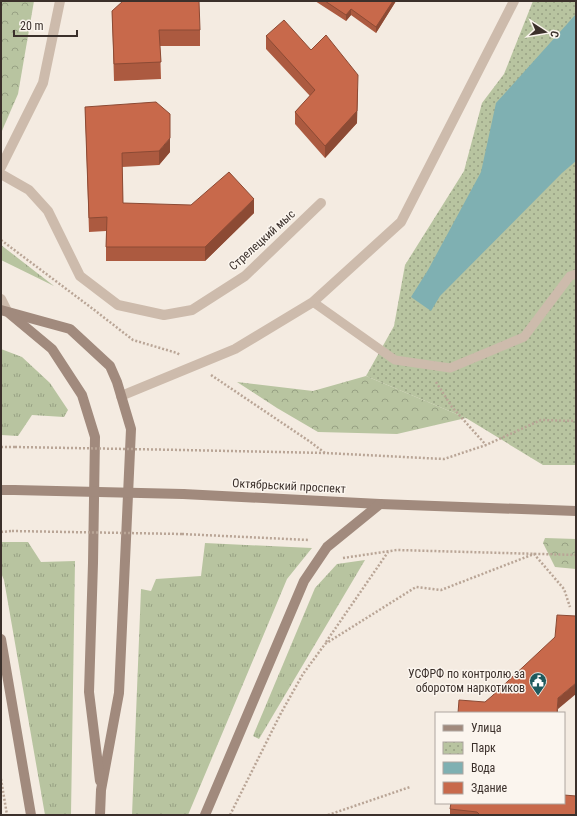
<svg xmlns="http://www.w3.org/2000/svg" width="577" height="816" viewBox="0 0 577 816" font-family="'Roboto Condensed',sans-serif">
  <style>
    .grass { fill: url(#grass-tufts) }
    .forest { fill: url(#forest-crowns) }
    .park { fill: url(#park-dots) }
    .water { fill: #7fb0b2 }
    .lines { fill: none; stroke-linecap: round; stroke-linejoin: round }
    .path { stroke: #b9a596; stroke-width: 2.5; stroke-dasharray: 2 2; stroke-linecap: butt }
    .service { stroke: #cdbbac; stroke-width: 9 }
    .minor { stroke: #cdbbac; stroke-width: 10 }
    .secondary { stroke: #a18a7d; stroke-width: 10 }
    .path-bridge { stroke: #b9a596; stroke-width: 2.5; stroke-dasharray: 2 2; stroke-linecap: butt }
    .secondary-bridge { stroke: #a18a7d; stroke-width: 10 }
    .wall { fill: #ac5a40 }
    .shaded-wall { fill: #8c4a34 }
    .building { fill: #c8694b; stroke: #8c4a34 }
    .labels { text-anchor: middle; dominant-baseline: central; stroke-width: 3; stroke-linejoin: round; paint-order: stroke }
    .street-label { font-size: 12px; fill: #3b302b; stroke: #fbf5ee }
    .poi-label { font-size: 12px; fill: #3b302b; stroke: #fbf5ee; text-anchor: end }
  </style>
  <defs>
    <pattern id="grass-tufts" width="24" height="20" patternUnits="userSpaceOnUse"><rect width="24" height="20" fill="#b8c4a0"/><path d="M3 7l-1-3M5 7V3M7 7l1-3M15 17l-1-3M17 17v-4M19 17l1-3" fill="none" stroke="#97a083"/></pattern>
    <pattern id="forest-crowns" width="20" height="18" patternUnits="userSpaceOnUse"><rect width="20" height="18" fill="#b8c4a0"/><path d="M2 6a3 3 0 1 1 6 0M12 15a3 3 0 1 1 6 0" fill="none" stroke="#97a083"/></pattern>
    <pattern id="park-dots" width="8" height="8" patternUnits="userSpaceOnUse"><rect width="8" height="8" fill="#b8c4a0"/><path d="M2 2h.1M6 6h.1" fill="none" stroke="#97a083" stroke-width="1.8" stroke-linecap="round"/></pattern>
  </defs>
  <rect width="100%" height="100%" fill="#f4ebe1"/>
  <g class="grass">
    <polygon points="1,245 54,286 1,260"/>
    <polygon points="1,349 22,357 50,383 68,410 64,417 32,415 18,436 1,435"/>
    <polygon points="1,542 28,542 41,562 75,561 71,815 45,815 4,580 1,573"/>
    <polygon points="205,543 312,548 287,579 188,815 132,815 141,589 151,591 156,579 201,576"/>
    <polygon points="365,560 259,739 253,736 315,588 337,564"/>
  </g>
  <g class="forest">
    <polygon points="1,1 34,1 18,94 1,133"/>
    <polygon points="366,376 466,418 397,434 318,432 277,408 237,382 313,391"/>
    <polygon points="545,538 576,539 576,569 555,567 543,543"/>
  </g>
  <polygon class="park" points="533,1 576,1 576,465 543,465 466,418 366,376 394,326 405,265 464,171 482,103 504,74"/>
  <polygon class="water" points="576,14 576,161 562,173 440,296 431,311 411,297 428,270 481,172 496,103"/>
  <g class="lines">
    <g class="path">
      <polyline points="1,240 93,309 133,340 177,353 180,355"/>
      <polyline points="211,375 309,441 325,453"/>
      <polyline points="436,382 452,407 486,445"/>
      <polyline points="1,447 15,447"/>
      <polyline points="183,450 325,453 444,459 486,445 541,420 576,421"/>
      <polyline points="1,532 12,531"/>
      <polyline points="182,534 309,540"/>
      <polyline points="343,558 397,550 576,555"/>
      <polyline points="326,642 388,552"/>
      <polyline points="1,779 7,815"/>
      <polyline points="230,815 281,713 303,674 325,644 416,587 441,590 534,554 564,589 570,607"/>
      <polyline points="328,815 410,787"/>
    </g>
    <polyline class="service" points="313,302 395,360 450,368 524,337 570,276 576,274"/>
    <g class="minor">
      <polyline points="1,167 43,83 60,1"/>
      <polyline points="1,174 29,190 48,211 80,276 118,305 164,315 192,310 245,276 321,203"/>
      <polyline points="1,299 7,311"/>
      <polyline points="121,396 235,349 313,302 401,222 514,1"/>
    </g>
    <g class="secondary">
      <polyline points="1,310 70,329 110,366 117,382 131,429 119,693 101,790 100,815"/>
      <polyline points="10,314 52,349 82,395 95,437 93,563 89,692 100,781"/>
      <polyline points="1,490 14,490"/>
      <polyline points="183,494 380,504 576,511"/>
      <polyline points="1,639 31,815"/>
      <polyline points="205,815 304,581 327,547 380,504"/>
    </g>
    <g class="path-bridge">
      <polyline points="15,447 183,450"/>
      <polyline points="12,531 182,534"/>
    </g>
    <polyline class="secondary-bridge" points="14,490 183,494"/>
  </g>
  <g class="wall">
    <polygon points="315,1 396,1 376,33 351,15 346,21"/>
    <polygon points="112,11 200,30 200,46 160,46 161,79 114,81"/>
    <polygon points="266,36 357,123 325,158 295,124 295,112 310,96 266,49"/>
    <polygon points="85,107 170,152 159,165 122,167 123,203 254,213 205,261 106,261 106,231 89,232"/>
    <polygon points="450,809 576,815 450,815"/>
  </g>
  <g class="shaded-wall">
    <polygon points="393,1 396,1 376,33 376,27"/>
    <polygon points="351,9 351,15 346,21 346,15"/>
    <polygon points="358,88 357,123 325,158 325,146"/>
    <polygon points="170,138 170,152 159,165 159,151"/>
    <polygon points="254,199 254,213 205,261 205,247"/>
    <polygon points="576,683 576,694 558,709 558,713 557,713 558,698"/>
  </g>
  <g class="building">
    <polygon points="123,1 199,1 200,30 159,30 161,62 114,64 112,11"/>
    <polygon points="325,1 393,1 376,27 351,9 346,15"/>
    <polygon points="284,20 311,50 326,35 358,75 357,111 325,146 295,112 315,90 266,36"/>
    <polygon points="156,102 170,114 170,138 159,151 122,153 123,203 191,205 229,172 254,199 205,247 106,247 107,217 89,218 85,107"/>
    <polygon points="557,615 576,616 576,683 558,698 557,713 458,713 459,700 485,702 492,696 555,637"/>
    <polygon points="564,795 576,796 576,815 480,815 477,812 450,809 451,803 564,803"/>
  </g>
  <defs>
    <g id="civic-pin" transform="scale(0.9)"><path d="M0 17L-7.5 6A9.5 9.5 0 1 1 7.5 6Z" fill="#1f5a5e" stroke="#fbf5ee"/><path d="M-.6-6.5H3V-4.5H.6V-3L4-1V1h2V6H-6V1h2V-1L-.6-3ZM-1.2 2.5V6h2.4V2.5Z" fill="#fff"/></g>
  </defs>
  <g fill-rule="evenodd">
    <use href="#civic-pin" x="538" y="681"/>
  </g>
  <g class="labels">
    <g class="street-label">
      <text transform="translate(262 240) rotate(-42)">Стрелецкий мыс</text>
      <text transform="translate(289 486) rotate(3)">Октябрьский проспект</text>
    </g>
    <g class="poi-label">
      <text x="525" y="674">УСФРФ по контролю за<tspan x="525" dy="14">оборотом наркотиков</tspan></text>
    </g>
  </g>
  <rect width="577" height="816" fill="none" stroke="#3b302b" stroke-width="4"/>
  <rect x="435" y="712" width="130" height="92" fill="#fbf5ee" stroke="#aea6a0"/>
  <rect x="443" y="725" width="20" height="6" fill="#a18a7d" stroke="#aea6a0"/>
  <text x="471" y="732" font-size="12" fill="#3b302b">Улица</text>
  <rect x="443" y="742" width="20" height="12" fill="url(#park-dots)" stroke="#aea6a0"/>
  <text x="471" y="752" font-size="12" fill="#3b302b">Парк</text>
  <rect x="443" y="762" width="20" height="12" fill="#7fb0b2" stroke="#aea6a0"/>
  <text x="471" y="772" font-size="12" fill="#3b302b">Вода</text>
  <rect x="443" y="782" width="20" height="12" fill="#c8694b" stroke="#aea6a0"/>
  <text x="471" y="792" font-size="12" fill="#3b302b">Здание</text>
  <g transform="translate(545 32) rotate(102)" stroke="#fbf5ee" stroke-width="3" paint-order="stroke">
  <path d="M0-3L7 15L0 10L-7 15Z" fill="#3b302b"/>
  <text y="-6" font-size="11" font-weight="bold" text-anchor="middle" fill="#3b302b">С</text>
  </g>
  <path d="M14 30v6h63v-6" fill="none" stroke="#3b302b" stroke-width="2"/>
  <text x="20" y="30" font-size="12" fill="#3b302b" stroke="#fbf5ee" stroke-width="3" paint-order="stroke">20 m</text>
</svg>
